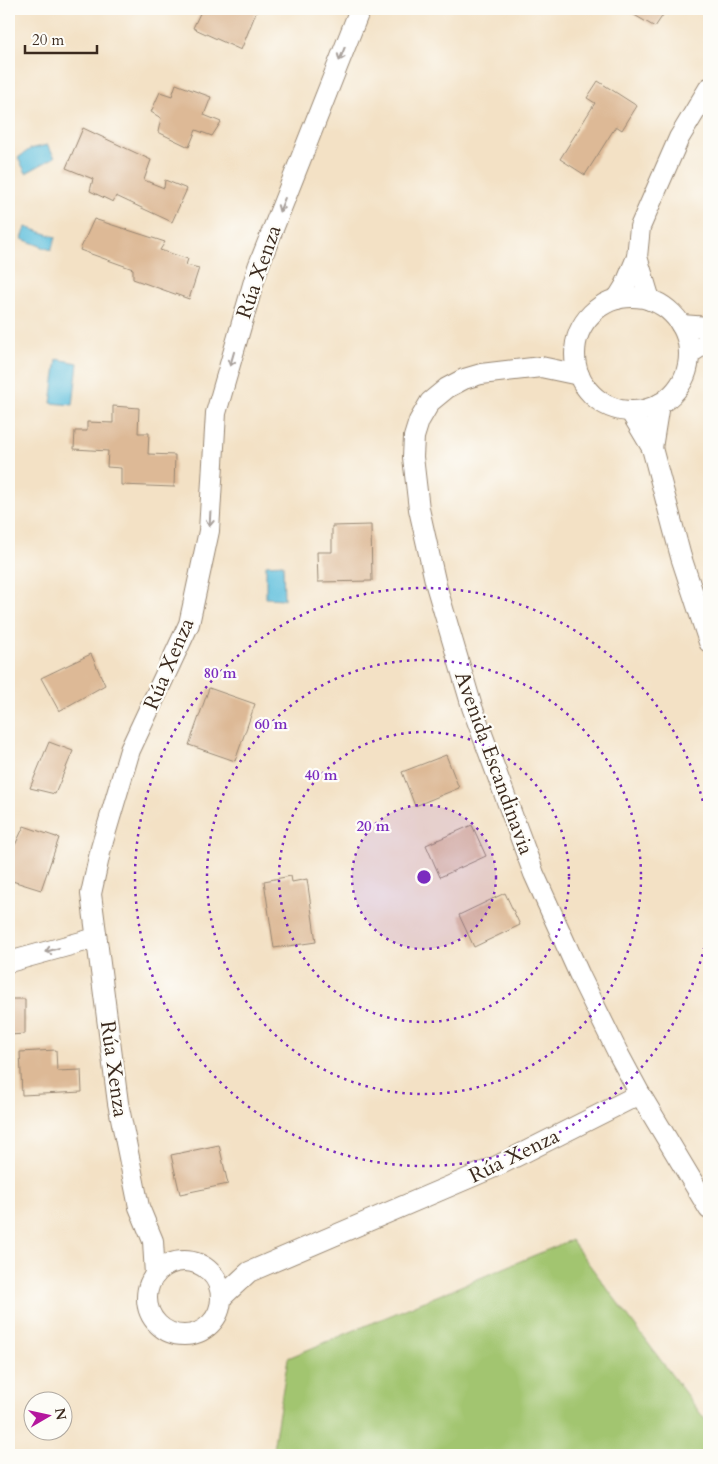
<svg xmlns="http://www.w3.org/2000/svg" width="718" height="1464" viewBox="0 0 718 1464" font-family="Cardo,serif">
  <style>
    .green { fill: #a2c56f; stroke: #6e7846 }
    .water { fill: #5ebfdd; stroke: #4c747e }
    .building { fill: #ddb996 }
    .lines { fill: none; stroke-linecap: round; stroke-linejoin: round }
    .minor-casing { stroke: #978672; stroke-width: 22 }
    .minor { stroke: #fff; stroke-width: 20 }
    .oneway { stroke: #a79f9a }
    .ring { fill: none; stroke: #7b2cbf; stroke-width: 2.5; stroke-dasharray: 2.5 5 }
    .labels { text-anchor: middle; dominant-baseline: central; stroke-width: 4.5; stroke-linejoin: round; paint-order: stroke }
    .street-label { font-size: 21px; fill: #3b2a1e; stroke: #fdfcf7 }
    .centre { fill: #7b2cbf; stroke: #fdfcf7; stroke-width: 2.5 }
    .ring-label { font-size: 15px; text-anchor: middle; font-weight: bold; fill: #7b2cbf; stroke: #fdfcf7; stroke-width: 4.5; stroke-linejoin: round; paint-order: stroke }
  </style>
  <rect width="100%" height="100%" fill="#fdfcf7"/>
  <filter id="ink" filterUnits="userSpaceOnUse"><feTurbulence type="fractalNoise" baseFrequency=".02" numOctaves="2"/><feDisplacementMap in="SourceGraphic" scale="10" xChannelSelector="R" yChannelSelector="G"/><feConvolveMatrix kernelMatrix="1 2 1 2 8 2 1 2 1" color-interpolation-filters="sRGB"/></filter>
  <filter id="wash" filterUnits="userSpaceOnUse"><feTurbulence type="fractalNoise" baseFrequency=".0096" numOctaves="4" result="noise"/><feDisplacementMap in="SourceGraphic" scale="20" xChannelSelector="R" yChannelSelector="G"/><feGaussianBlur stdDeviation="1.12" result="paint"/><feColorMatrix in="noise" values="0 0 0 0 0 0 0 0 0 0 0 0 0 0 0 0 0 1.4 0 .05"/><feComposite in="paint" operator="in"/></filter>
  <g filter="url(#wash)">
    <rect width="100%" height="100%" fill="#f3e1c5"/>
    <polygon class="green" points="571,1240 709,1425 709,1455 272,1455 288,1358"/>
    <g class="water">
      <polygon points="47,145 55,157 26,173 18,158 30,149"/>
      <polygon points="26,227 56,237 51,250 22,239"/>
      <polygon points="57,359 78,363 73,405 51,403"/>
      <polygon points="283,564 284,599 266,598 266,565"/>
    </g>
    <g id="blocks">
      <g class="building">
        <polygon points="202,9 257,10 241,50 193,28"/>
        <polygon points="624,9 667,9 655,27"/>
        <polygon points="697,9 709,9 709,16"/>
        <polygon points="598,81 637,106 622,130 616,126 585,175 560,159 595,103 587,98"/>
        <polygon points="176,84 211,97 204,115 221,122 212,136 196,130 189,147 158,132 161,118 151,112 160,92 172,96"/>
        <polygon points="83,128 151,160 144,180 164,188 165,180 187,189 172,222 116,196 113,202 90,191 93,179 66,168"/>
        <polygon points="94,219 165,242 160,250 188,259 186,265 199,268 189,299 133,279 133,269 80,250"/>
        <polygon points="113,406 139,408 138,433 149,433 148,454 175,455 174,487 121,485 121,468 107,467 108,451 74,449 75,431 87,431 87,422 113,423"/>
        <polygon points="371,525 372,581 318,582 317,552 332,552 332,526"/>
        <polygon points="91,654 105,685 59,711 41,678"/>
        <polygon points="209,688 255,704 235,761 189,745"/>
        <polygon points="49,742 73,751 55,794 30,788"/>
        <polygon points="446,755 459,788 415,806 402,772"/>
        <polygon points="472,825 486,856 440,877 426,845"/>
        <polygon points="24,826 59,838 41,890 9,880 9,858"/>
        <polygon points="291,876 292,882 307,879 316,942 274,948 264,881"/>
        <polygon points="505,893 520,925 474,947 459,915"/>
        <polygon points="9,999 25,999 25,1034 9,1035"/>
        <polygon points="56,1050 57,1071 81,1070 82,1092 22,1095 20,1052"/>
        <polygon points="219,1145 228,1184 180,1194 171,1155"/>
      </g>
    </g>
  </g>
  <g filter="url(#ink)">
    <use href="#blocks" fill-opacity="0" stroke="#978672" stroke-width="1"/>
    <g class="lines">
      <g class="minor-casing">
        <g id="minor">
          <polyline points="637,257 650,300"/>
          <circle cx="632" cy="354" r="57"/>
          <polyline points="617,299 625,286 637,257 640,227 679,138 709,88"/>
          <polyline points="681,325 709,327"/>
          <polyline points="689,354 709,341"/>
          <polyline points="579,375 541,367 481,374 464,379 447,388 430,402 419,421 414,437 413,457 419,509 436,585 472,707 534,874 581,978 619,1055 640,1094 709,1209"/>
          <polyline points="630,411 652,448 681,557 709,642"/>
          <polyline points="652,448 659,404"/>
          <polyline points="9,962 96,938"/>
          <circle cx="184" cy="1298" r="37"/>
          <polyline points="155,1275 153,1241 139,1207 118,1103 91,894 101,848 130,750 189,624 209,531 216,413 258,267 360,9"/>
          <polyline points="221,1298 249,1272 497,1166 640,1094"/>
        </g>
      </g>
      <use href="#minor" class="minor"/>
    </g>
    <defs><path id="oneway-shaft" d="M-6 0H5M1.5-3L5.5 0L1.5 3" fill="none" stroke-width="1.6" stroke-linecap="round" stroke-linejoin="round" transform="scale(1.25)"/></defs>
    <g class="oneway">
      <use href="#oneway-shaft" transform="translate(342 54) rotate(112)"/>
      <use href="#oneway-shaft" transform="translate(282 205) rotate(112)"/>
      <use href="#oneway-shaft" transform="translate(232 359) rotate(106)"/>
      <use href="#oneway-shaft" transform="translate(210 519) rotate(93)"/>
      <use href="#oneway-shaft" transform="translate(52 950) rotate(164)"/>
    </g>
  </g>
  <circle cx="424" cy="877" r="72" fill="#7b2cbf" fill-opacity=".12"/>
  <g class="ring">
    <circle cx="424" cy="877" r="72"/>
    <circle cx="424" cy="877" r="145"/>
    <circle cx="424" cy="877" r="217"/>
    <path d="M709 925A289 289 0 1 1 709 829"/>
  </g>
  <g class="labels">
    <g class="street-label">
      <text transform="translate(259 272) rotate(-71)">Rúa Xenza</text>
      <text transform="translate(169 664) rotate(-67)">Rúa Xenza</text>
      <text transform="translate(494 763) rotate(70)">Avenida Escandinavia</text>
      <text transform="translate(114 1069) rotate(82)">Rúa Xenza</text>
      <text transform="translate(514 1156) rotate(-26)">Rúa Xenza</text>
    </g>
  </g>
  <circle cx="424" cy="877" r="8" class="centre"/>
  <g class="ring-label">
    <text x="220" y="678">80 m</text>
    <text x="271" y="729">60 m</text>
    <text x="321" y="780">40 m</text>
    <text x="373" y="831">20 m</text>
  </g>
  <rect width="718" height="1464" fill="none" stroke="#fdfcf7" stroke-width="30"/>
  <g transform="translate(48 1416) rotate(81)"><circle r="24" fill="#fdfcf7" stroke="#afa8a0"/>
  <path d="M0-4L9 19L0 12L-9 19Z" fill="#b5179e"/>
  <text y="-8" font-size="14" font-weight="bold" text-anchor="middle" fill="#3b2a1e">N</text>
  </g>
  <path d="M25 45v8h72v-8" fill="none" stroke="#3b2a1e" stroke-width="2.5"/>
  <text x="32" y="45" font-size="15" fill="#3b2a1e" stroke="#fdfcf7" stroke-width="4" paint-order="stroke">20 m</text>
</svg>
